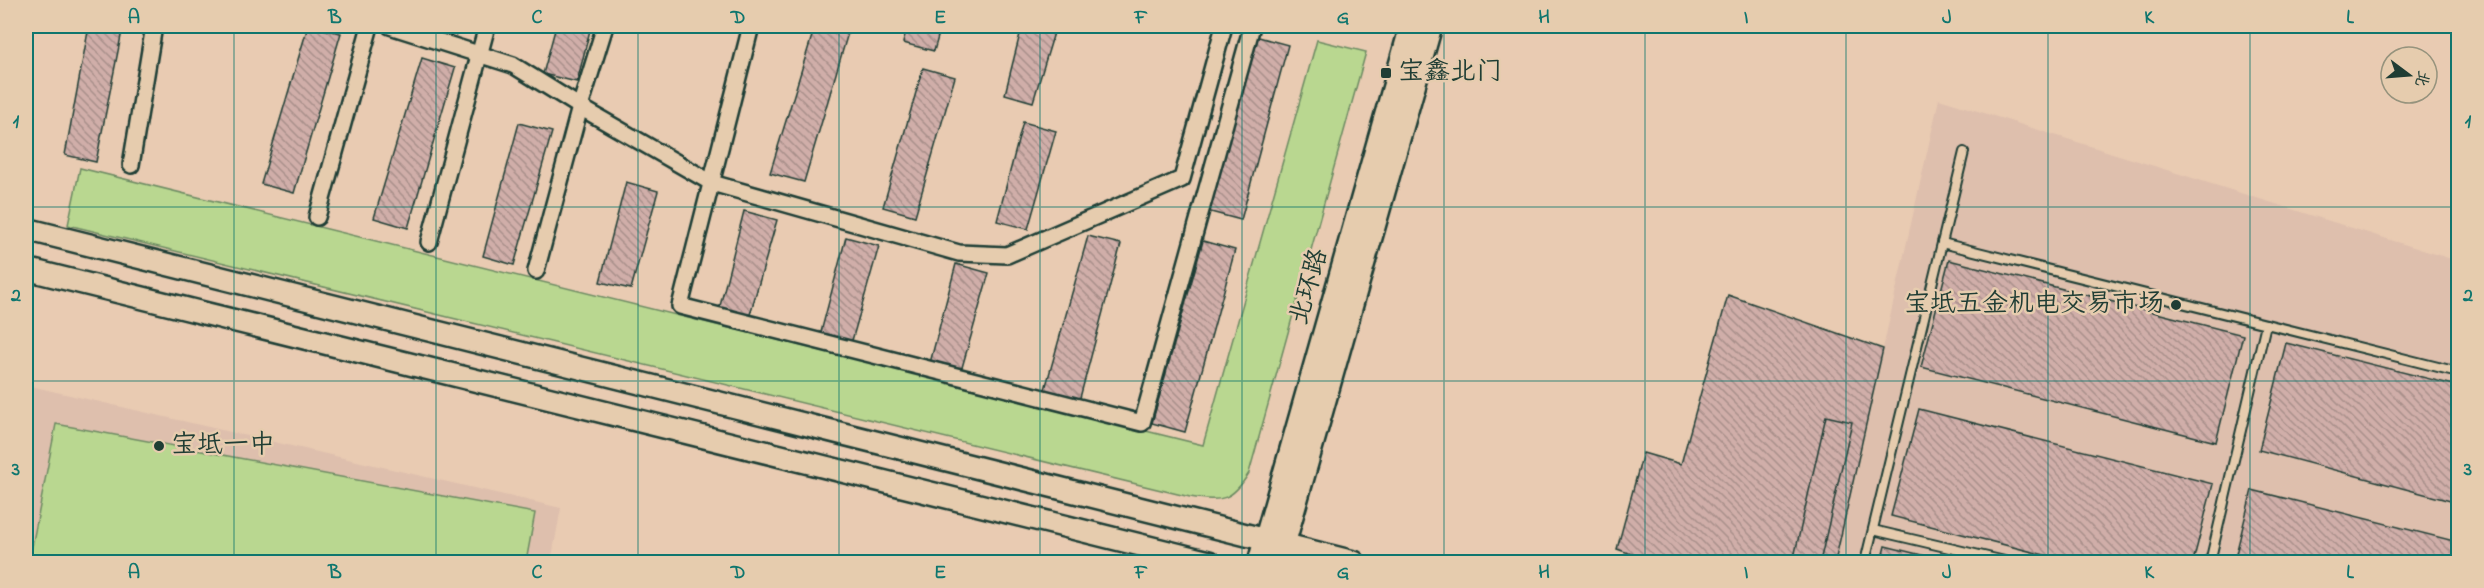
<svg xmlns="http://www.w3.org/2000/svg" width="2484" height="588" viewBox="0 0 2484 588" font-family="'Indie Flower','LXGW WenKai TC',sans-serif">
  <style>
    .built { fill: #debfad }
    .green { fill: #b9d790; stroke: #6c8a62; stroke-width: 1.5 }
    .building { fill: url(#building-back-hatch); stroke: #1f3d34; stroke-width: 1.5 }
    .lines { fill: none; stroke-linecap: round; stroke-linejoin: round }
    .service-casing { stroke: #1f3d34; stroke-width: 12 }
    .minor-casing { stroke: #1f3d34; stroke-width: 20 }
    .secondary-casing { stroke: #1f3d34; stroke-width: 26 }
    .service { stroke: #e6ccae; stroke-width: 8 }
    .minor { stroke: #e6ccae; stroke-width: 15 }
    .secondary { stroke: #e6ccae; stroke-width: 21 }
    .grid { fill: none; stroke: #0f766e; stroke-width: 1.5; stroke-opacity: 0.55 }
    .poi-dot { fill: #1f3d34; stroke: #e6ccae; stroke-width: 2 }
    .labels { text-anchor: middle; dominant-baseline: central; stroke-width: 5; stroke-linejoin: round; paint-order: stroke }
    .poi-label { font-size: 26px; fill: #1f3d34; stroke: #e6ccae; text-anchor: start }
    .street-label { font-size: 26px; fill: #1f3d34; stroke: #e6ccae }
    .neatline { fill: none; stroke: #0f766e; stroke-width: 2 }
    .grid-label { font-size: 20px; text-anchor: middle; font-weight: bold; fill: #0f766e }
  </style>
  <defs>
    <pattern id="building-back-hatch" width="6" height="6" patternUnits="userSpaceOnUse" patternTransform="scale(1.5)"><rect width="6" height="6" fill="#d0aea9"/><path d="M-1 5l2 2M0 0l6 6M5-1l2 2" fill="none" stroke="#a88f8a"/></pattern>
  </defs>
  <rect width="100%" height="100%" fill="#e9cbb2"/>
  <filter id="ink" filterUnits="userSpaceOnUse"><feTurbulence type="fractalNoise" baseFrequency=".0167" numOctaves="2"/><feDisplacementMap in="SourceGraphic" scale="12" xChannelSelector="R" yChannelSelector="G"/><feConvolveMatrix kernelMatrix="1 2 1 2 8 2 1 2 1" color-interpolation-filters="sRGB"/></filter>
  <g filter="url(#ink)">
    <g class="built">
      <polygon points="1939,99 2458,261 2458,562 1835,562"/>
      <polygon points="26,385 561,508 551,562 26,562"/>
    </g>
    <g class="green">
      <path d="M1317,40l49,12 -117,421c-17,28 -27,29 -59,24l-1122,-272 12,-57 1123,277z"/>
      <polygon points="56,424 535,513 526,562 29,562"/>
    </g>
    <g class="building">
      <polygon points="89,26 123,26 96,162 65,155"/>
      <polygon points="308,26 341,33 294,193 261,184"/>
      <polygon points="556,26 591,26 577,82 543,74"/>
      <polygon points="815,26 850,26 804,182 770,173"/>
      <polygon points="907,26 941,26 934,51 903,43"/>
      <polygon points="1022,26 1056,26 1033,102 1005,94"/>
      <polygon points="1255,36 1288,45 1241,220 1207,211"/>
      <polygon points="422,58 455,68 408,228 374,218"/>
      <polygon points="923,68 955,77 915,216 883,207"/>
      <polygon points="1023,122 1056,131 1028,229 997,221"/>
      <polygon points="519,123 552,132 514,265 483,256"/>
      <polygon points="626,182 658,191 631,289 600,282"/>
      <polygon points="744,211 777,220 749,318 719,310"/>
      <polygon points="1088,236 1121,244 1077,409 1042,400"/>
      <polygon points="846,237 879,246 851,344 820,336"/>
      <polygon points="1203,241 1235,250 1185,432 1152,423"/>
      <polygon points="1949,260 2243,335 2216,442 1921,367"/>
      <polygon points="956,264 989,273 961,371 930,363"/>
      <polygon points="1728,295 1883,349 1835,562 1654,562 1617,549 1643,453 1681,464"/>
      <polygon points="2286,343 2458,386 2458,503 2259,450"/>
      <polygon points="1919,409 2213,484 2193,562 2072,562 1891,516"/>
      <polygon points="1826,416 1852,422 1820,562 1793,562"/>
      <polygon points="2252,490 2458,542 2458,562 2234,562"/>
      <polygon points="1885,546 1950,562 1881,562"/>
    </g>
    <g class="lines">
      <g class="service-casing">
        <g id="service">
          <polyline points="1942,243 2458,372"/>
          <polyline points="1873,530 2009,562"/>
          <polyline points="1865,562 1964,152"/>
          <polyline points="2210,562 2266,324"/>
        </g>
      </g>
      <g class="minor-casing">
        <g id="minor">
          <polyline points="390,26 513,65 587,111 712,183 959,253 1007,255 1182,179 1224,26"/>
          <polyline points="751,26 680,306 1142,423 1252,26"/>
          <polyline points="131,165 154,26"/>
          <polyline points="317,217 370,26"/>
          <polyline points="429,242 487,26"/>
          <polyline points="536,271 580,107 605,26"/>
        </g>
      </g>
      <g class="secondary-casing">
        <g id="secondary">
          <polyline points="26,229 1354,562"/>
          <polyline points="26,269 1209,562"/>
          <polyline points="1259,562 1411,26"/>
          <polyline points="1279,562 1431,26"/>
        </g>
      </g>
      <use href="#service" class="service"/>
      <use href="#minor" class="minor"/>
      <use href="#secondary" class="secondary"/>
    </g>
  </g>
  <path class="grid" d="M234,26v536M436,26v536M638,26v536M839,26v536M1040,26v536M1242,26v536M1444,26v536M1645,26v536M1846,26v536M2048,26v536M2250,26v536M26,207h2432M26,381h2432"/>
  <g class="poi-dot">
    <rect x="1380" y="67" width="12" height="12" rx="3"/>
    <circle cx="2176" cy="305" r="6"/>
    <circle cx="159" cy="446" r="6"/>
  </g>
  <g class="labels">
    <g class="poi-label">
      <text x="1398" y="73">宝鑫北门</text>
      <text x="2164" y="305" text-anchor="end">宝坻五金机电交易市场</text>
      <text x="171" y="446">宝坻一中</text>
    </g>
    <g class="street-label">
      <text transform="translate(1310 287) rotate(-74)">北环路</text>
    </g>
  </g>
  <rect width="2484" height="588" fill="none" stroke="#e6ccae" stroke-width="66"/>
  <g transform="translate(2409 75) rotate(106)"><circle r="28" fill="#e6ccae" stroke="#96937d" stroke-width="1.5"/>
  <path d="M0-4.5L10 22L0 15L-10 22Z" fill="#1f3d34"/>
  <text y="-9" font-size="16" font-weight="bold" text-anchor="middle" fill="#1f3d34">北</text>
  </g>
  <rect x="33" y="33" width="2418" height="522" class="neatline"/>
  <g class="grid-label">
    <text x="134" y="23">A</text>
    <text x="335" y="23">B</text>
    <text x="537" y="23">C</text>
    <text x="738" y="23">D</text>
    <text x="940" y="23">E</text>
    <text x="1141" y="23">F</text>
    <text x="1343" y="23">G</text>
    <text x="1544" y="23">H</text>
    <text x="1746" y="23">I</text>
    <text x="1947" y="23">J</text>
    <text x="2149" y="23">K</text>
    <text x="2350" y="23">L</text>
    <text x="16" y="127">1</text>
    <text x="2468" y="127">1</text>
    <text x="16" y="301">2</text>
    <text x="2468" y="301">2</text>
    <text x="16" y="475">3</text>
    <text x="2468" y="475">3</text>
    <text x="134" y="578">A</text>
    <text x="335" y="578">B</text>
    <text x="537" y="578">C</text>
    <text x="738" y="578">D</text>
    <text x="940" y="578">E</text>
    <text x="1141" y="578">F</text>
    <text x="1343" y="578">G</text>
    <text x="1544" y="578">H</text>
    <text x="1746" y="578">I</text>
    <text x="1947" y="578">J</text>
    <text x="2149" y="578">K</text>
    <text x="2350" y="578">L</text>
  </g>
</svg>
